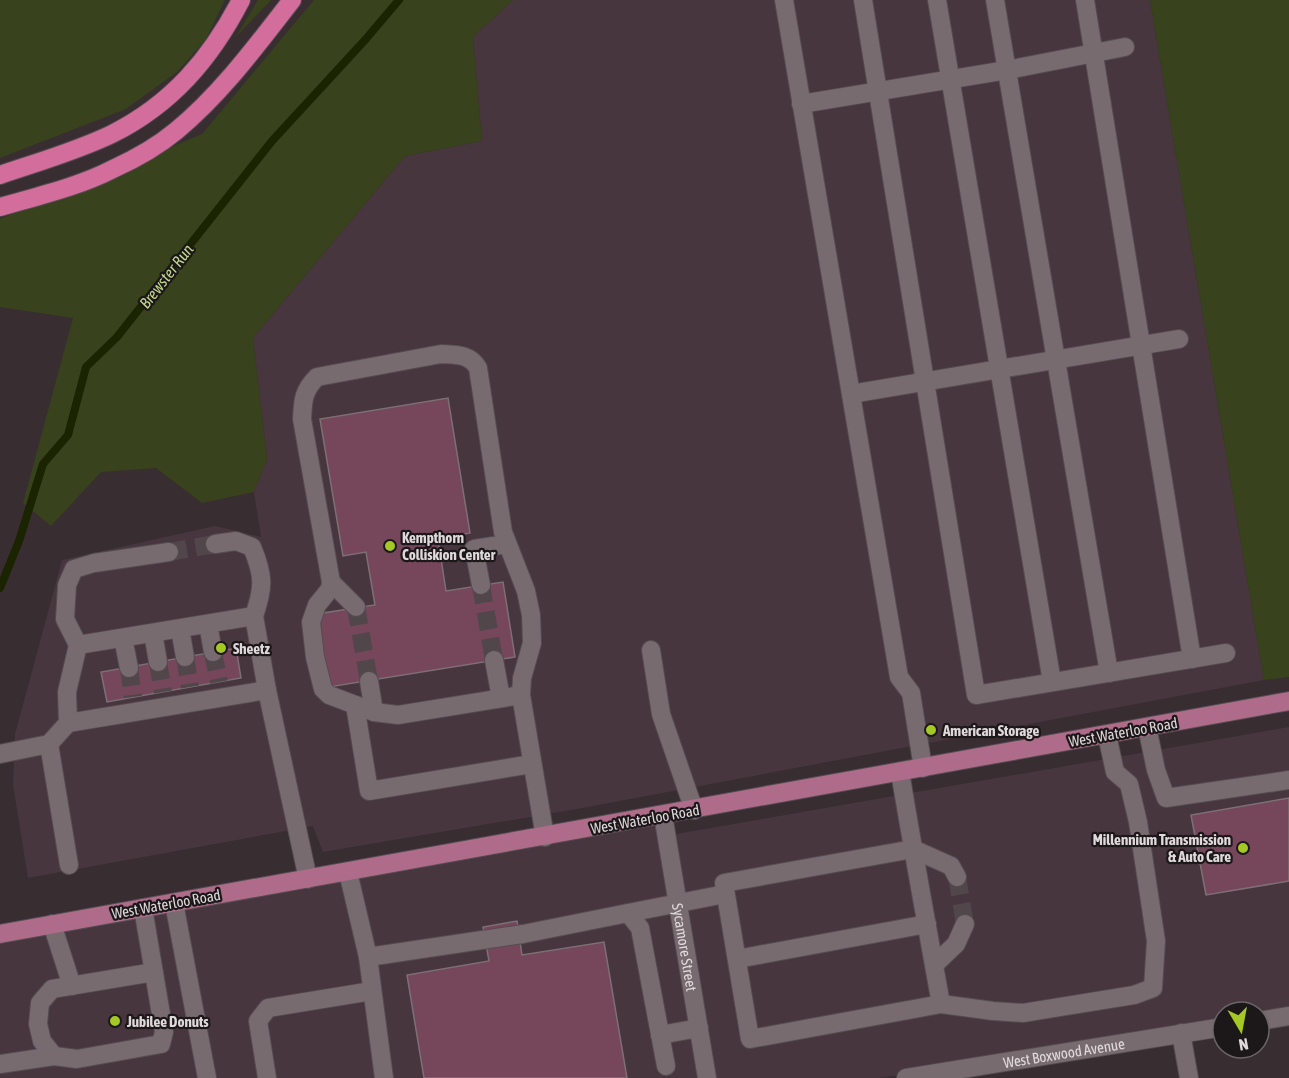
<svg xmlns="http://www.w3.org/2000/svg" width="1289" height="1078" viewBox="0 0 1289 1078" font-family="'Asap Condensed',sans-serif">
  <style>
    .built { fill: #47363d }
    .green { fill: #38421d }
    .lines { fill: none; stroke-linecap: round; stroke-linejoin: round }
    .stream { stroke: #1b2401; stroke-width: 8 }
    .building { fill: #76465b; stroke: #7d7075; stroke-width: 1.5 }
    .minor-tunnel { stroke: #51474b; stroke-width: 18; stroke-dasharray: 18 9; stroke-linecap: butt }
    .minor-casing { stroke: #554c50; stroke-width: 20 }
    .major-casing { stroke: #554c50; stroke-width: 20 }
    .highway-casing { stroke: #554c50; stroke-width: 20 }
    .minor { stroke: #776b70; stroke-width: 18 }
    .major { stroke: #ae6c8a; stroke-width: 18 }
    .highway { stroke: #d36d9b; stroke-width: 18 }
    .poi-dot { fill: #a5c824; stroke: #1c1719; stroke-width: 2 }
    .labels { text-anchor: middle; dominant-baseline: central; stroke-width: 4.5; stroke-linejoin: round; paint-order: stroke }
    .poi-label { font-size: 15px; font-weight: bold; fill: #e0d9dc; stroke: #1c1719; text-anchor: start }
    .street-label { font-size: 15px; fill: #e0d9dc; stroke: #1c1719 }
    .water-label { font-size: 16px; font-style: italic; fill: #c2d98d; stroke: #1c1719 }
  </style>
  <rect width="100%" height="100%" fill="#382d31"/>
  <g class="built">
    <polygon points="513,0 1150,0 1264,680 577,809 323,852 313,826 28,878 13,785 15,734 62,560 215,526 261,537 254,492 267,459 253,338 405,156 482,141 473,37"/>
    <polygon points="1289,727 1289,1014 1223,1012 1223,1025 879,1078 716,1078 676,834"/>
    <polygon points="663,815 707,1078 0,1078 0,934"/>
  </g>
  <g class="green">
    <polygon points="0,0 225,0 206,39 177,72 126,109 0,158"/>
    <polygon points="258,0 271,0 235,38"/>
    <polygon points="314,0 513,0 473,37 482,141 405,156 253,338 267,459 254,492 202,503 156,468 101,472 51,526 23,503 73,318 0,307 0,219 202,134"/>
    <polygon points="1150,0 1289,0 1289,677 1264,680"/>
  </g>
  <g class="lines">
    <polyline class="stream" points="0,588 19,541 43,464 68,435 86,367 117,337 272,141 365,40 399,0"/>
  </g>
  <g class="building">
    <polygon points="448,398 470,533 438,539 446,591 503,582 515,657 329,687 317,614 375,605 366,552 343,556 320,419"/>
    <polygon points="236,648 241,678 107,702 101,672"/>
    <polygon points="1289,798 1289,881 1206,895 1191,815"/>
    <polygon points="517,921 522,955 604,942 627,1078 424,1078 407,975 489,961 483,927"/>
  </g>
  <g class="lines">
    <g class="minor-tunnel">
      <polyline points="169,552 215,544"/>
      <polyline points="481,585 494,660"/>
      <polyline points="356,607 369,681"/>
      <polyline points="213,652 219,682"/>
      <polyline points="185,657 190,687"/>
      <polyline points="158,662 163,692"/>
      <polyline points="129,668 133,697"/>
      <polyline points="957,877 965,924"/>
    </g>
    <g class="minor-casing">
      <g id="minor">
        <polyline points="784,0 899,677 911,693 923,768"/>
        <polyline points="863,0 976,695 1226,653"/>
        <polyline points="937,0 1052,682"/>
        <polyline points="995,0 1109,673"/>
        <polyline points="1085,0 1192,659"/>
        <polyline points="801,104 1007,70 1125,47"/>
        <polyline points="851,394 1179,339"/>
        <path d="M215,544l21,-3 16,6c12,29 12,40 2,69"/>
        <polyline points="331,582 356,607"/>
        <polyline points="481,585 474,549 507,544"/>
        <polyline points="208,624 213,652"/>
        <polyline points="180,629 185,657"/>
        <polyline points="153,633 158,662"/>
        <polyline points="123,638 129,668"/>
        <polyline points="78,645 254,616 267,690 308,879"/>
        <polyline points="651,650 661,714 694,810"/>
        <polyline points="494,660 501,698"/>
        <polyline points="369,681 374,712"/>
        <path d="M521,695l-123,20 -24,-3 -45,-17 -6,-6 -8,-32 -4,-35 6,-17 13,-16 1,-7 -29,-163c1,-19 1,-28 15,-42l124,-23c16,1 29,0 37,14l25,164 23,59 5,24 1,28 -10,35 -1,17 24,142"/>
        <polyline points="355,705 369,791 532,764"/>
        <polyline points="68,723 67,692 78,645 65,619 67,585 74,569 94,563 169,552"/>
        <polyline points="1147,727 1156,770 1166,798 1289,780"/>
        <polyline points="49,744 69,865"/>
        <polyline points="0,754 49,744 68,723 267,690"/>
        <path d="M900,772c13,78 27,155 41,232l-191,35 -26,-156 189,-34 38,17 6,11"/>
        <path id="s1" d="M663,815l44,263"/>
        <polyline points="348,872 368,957 384,1078"/>
        <polyline points="174,903 207,1078"/>
        <polyline points="143,908 164,1032 161,1044 77,1059 54,1056 42,1041 38,1024 40,1003 52,989 154,972"/>
        <polyline points="628,913 725,894"/>
        <polyline points="52,924 72,986"/>
        <polyline points="368,957 523,934 628,913 640,928 666,1066"/>
        <polyline points="737,959 927,924"/>
        <polyline points="934,965 956,944 965,924"/>
        <polyline points="941,1004 993,1011 1023,1013 1134,995 1153,988 1156,941 1138,822 1129,784 1115,772 1107,735"/>
        <polyline points="1259,1021 1289,1016"/>
        <polyline points="1181,1033 1189,1078"/>
        <polyline points="660,1035 699,1028"/>
        <polyline points="0,1064 54,1056"/>
        <polyline points="267,1078 258,1021 268,1008 372,991"/>
        <path id="s2" d="M906,1078l317,-51"/>
      </g>
    </g>
    <g class="major-casing">
      <polyline id="major" points="0,934 1289,701"/>
    </g>
    <g class="highway-casing">
      <g id="highway">
        <path d="M0,175c38,-13 77,-24 112,-41 60,-30 99,-76 129,-134"/>
        <path d="M0,207c38,-11 78,-20 113,-38 22,-10 45,-23 63,-38 45,-37 81,-86 116,-131"/>
      </g>
    </g>
    <use href="#minor" class="minor"/>
    <use href="#major" class="major"/>
    <use href="#highway" class="highway"/>
  </g>
  <g class="poi-dot">
    <circle cx="390" cy="546" r="6"/>
    <circle cx="221" cy="648" r="6"/>
    <circle cx="931" cy="730" r="6"/>
    <circle cx="1243" cy="848" r="6"/>
    <circle cx="115" cy="1021" r="6"/>
  </g>
  <g class="labels">
    <g class="poi-label">
      <text x="402" y="537">Kempthorn<tspan x="402" dy="17">Colliskion Center</tspan></text>
      <text x="233" y="648">Sheetz</text>
      <text x="943" y="730">American Storage</text>
      <text x="1231" y="839" text-anchor="end">Millennium Transmission<tspan x="1231" dy="17">&amp; Auto Care</tspan></text>
      <text x="127" y="1021">Jubilee Donuts</text>
    </g>
    <g class="street-label">
      <text transform="translate(1123 732) rotate(-10)">West Waterloo Road</text>
      <text transform="translate(645 819) rotate(-10)">West Waterloo Road</text>
      <text transform="translate(166 904) rotate(-10)">West Waterloo Road</text>
      <text stroke="none"><textPath href="#s1" startOffset="134">Sycamore Street</textPath></text>
      <text stroke="none"><textPath href="#s2" startOffset="160">West Boxwood Avenue</textPath></text>
    </g>
    <g class="water-label">
      <text transform="translate(166 276) rotate(-52)">Brewster Run</text>
    </g>
  </g>
  <g transform="translate(1241 1030) rotate(170)"><circle r="28" fill="#1c1719" stroke="#6a6567" stroke-width="1.5"/>
  <path d="M0-4.5L10 22L0 15L-10 22Z" fill="#a5c824"/>
  <text y="-9" font-size="16" font-weight="bold" text-anchor="middle" fill="#e0d9dc">N</text>
  </g>
</svg>
